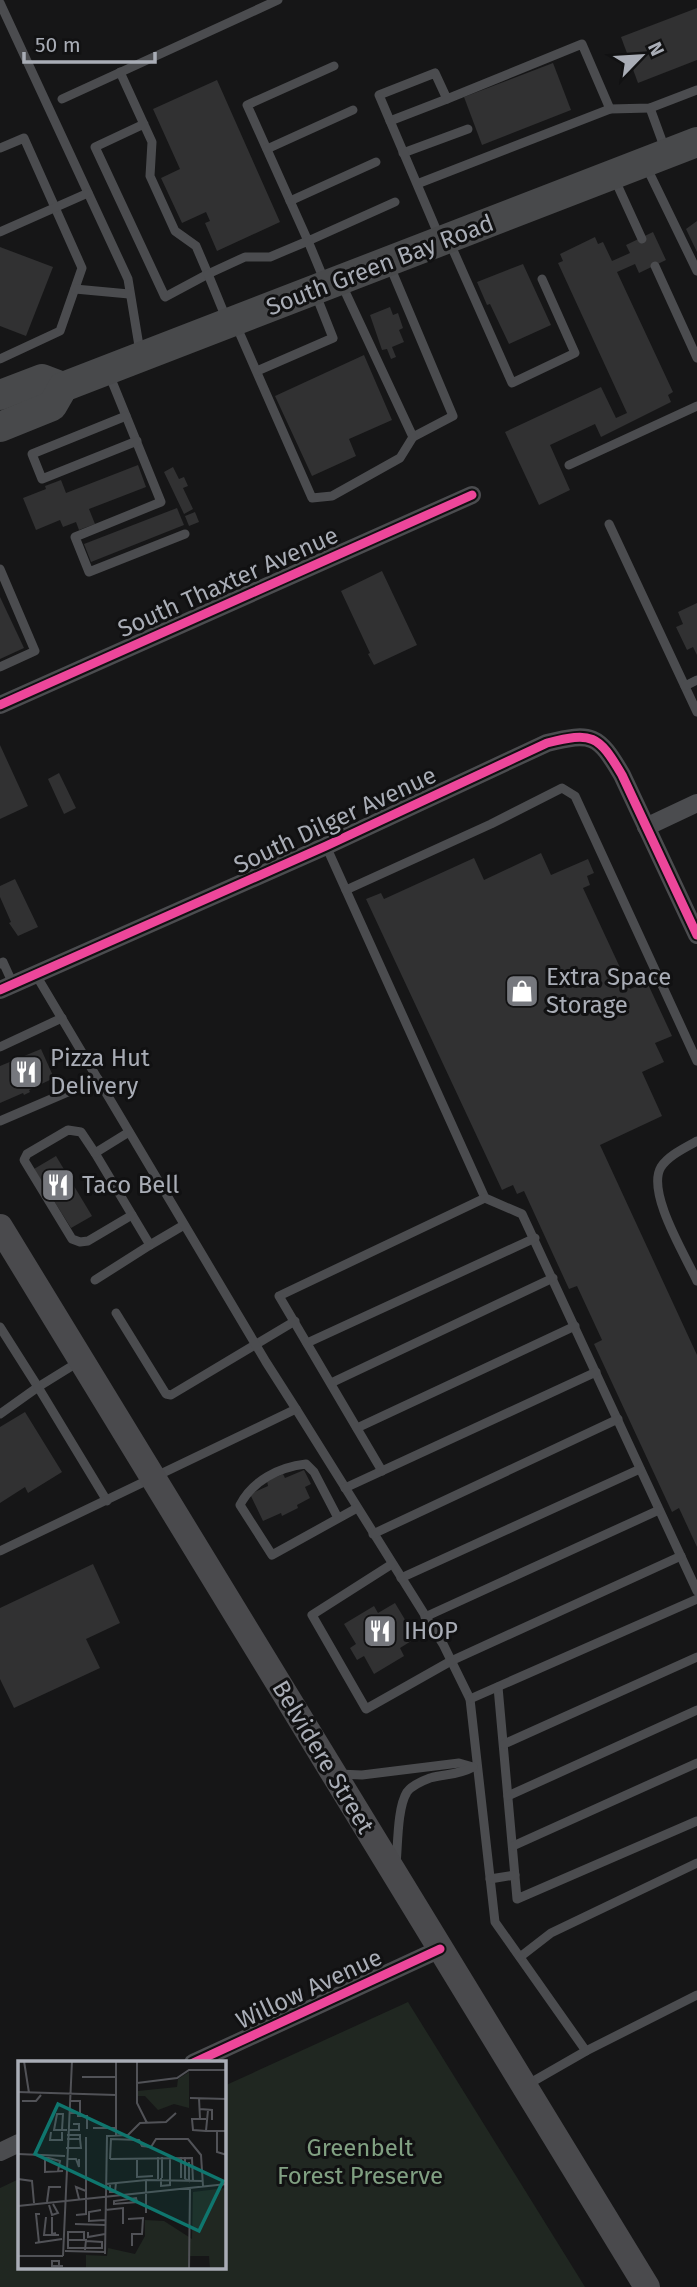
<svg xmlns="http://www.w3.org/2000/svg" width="697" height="2287" viewBox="0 0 697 2287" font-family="'Fira Sans',sans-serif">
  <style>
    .green { fill: #202721 }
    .building { fill: #313132 }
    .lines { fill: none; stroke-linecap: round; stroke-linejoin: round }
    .lane { stroke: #4b4c4f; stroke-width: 9 }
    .street { stroke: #4b4c4f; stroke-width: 18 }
    .secondary { stroke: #4a4a4d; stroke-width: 26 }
    .primary { stroke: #48494b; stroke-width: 30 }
    .cycleway-casing { stroke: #111112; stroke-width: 13 }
    .cycleway { stroke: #ed469a; stroke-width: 9 }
    .labels { text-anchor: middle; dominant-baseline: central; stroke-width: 6; stroke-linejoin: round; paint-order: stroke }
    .street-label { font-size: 24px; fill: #a9adb6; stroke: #111112 }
    .poi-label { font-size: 24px; fill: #a9adb6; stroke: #111112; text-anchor: start }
    .park-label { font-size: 24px; fill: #81a082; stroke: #111112 }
    .inset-road { fill: none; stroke: #515257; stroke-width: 2 }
    .view { fill: #0f766e; fill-opacity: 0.15; stroke: #0f766e; stroke-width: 3.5 }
    .inset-edge { fill: none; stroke: #a9adb6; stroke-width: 3.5 }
  </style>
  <rect width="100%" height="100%" fill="#161617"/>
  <polygon class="green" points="408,2002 585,2287 0,2287 0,2188 19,2179 19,2268 224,2268 224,2086"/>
  <g class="building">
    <polygon points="697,8 697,60 638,83 621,37"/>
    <polygon points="553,63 571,110 482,145 464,97"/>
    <polygon points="217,80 280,222 217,251 205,223 210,221 206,212 182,223 161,178 180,169 153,109"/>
    <polygon points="697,221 697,252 686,229"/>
    <polygon points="653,232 666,260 639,273 635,264 617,272 673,392 668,395 671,402 601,437 595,424 550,445 570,490 539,505 505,432 601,387 616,418 627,413 558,263 563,261 560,254 595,237 598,244 603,242 612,261 630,253 626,245"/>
    <polygon points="0,247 53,267 26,336 0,326"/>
    <polygon points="523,264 551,325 509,344 490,304 487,305 477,282"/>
    <polygon points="390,307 393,315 398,313 403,328 399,330 404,342 392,347 396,357 391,359 387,349 382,350 370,315"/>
    <polygon points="364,355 392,420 349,439 356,456 312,476 275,396"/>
    <polygon points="138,465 146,487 89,509 95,524 79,530 76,522 63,527 60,520 36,530 23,498 46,489 45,486 61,480 66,493"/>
    <polygon points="173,467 179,479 184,477 188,486 183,488 193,509 184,514 164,472"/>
    <polygon points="177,508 184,525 91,562 84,544"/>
    <polygon points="195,512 199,522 189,526 185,516"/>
    <polygon points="382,571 417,645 374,665 368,654 370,653 341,591"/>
    <polygon points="0,597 24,648 0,659"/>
    <polygon points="697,603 697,655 693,647 687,650 676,627 683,624 678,612"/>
    <polygon points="0,745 28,806 0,819"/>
    <polygon points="59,773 76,808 64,814 48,779"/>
    <polygon points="541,853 551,875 588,859 594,873 587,876 590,885 583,888 630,989 647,982 672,1036 655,1043 664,1062 642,1072 662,1116 600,1145 697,1355 697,1547 679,1508 672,1512 594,1344 602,1340 577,1286 569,1289 524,1191 517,1194 513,1185 502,1190 366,899 381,893 384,899 474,858 484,880"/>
    <polygon points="15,879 38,927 18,936 9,923 11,922 0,897 0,886"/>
    <polygon points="41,1049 54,1078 29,1090 30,1092 24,1095 23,1093 0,1103 0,1066"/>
    <polygon points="56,1156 92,1216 71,1228 34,1169"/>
    <polygon points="25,1412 62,1472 28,1493 25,1487 0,1503 0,1427"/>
    <polygon points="304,1470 311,1484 305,1487 310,1498 297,1505 298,1508 282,1516 281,1513 263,1521 250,1494 268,1486 267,1481 283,1474 285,1478"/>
    <polygon points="93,1564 120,1623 86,1639 100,1668 14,1708 0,1679 0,1608"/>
    <polygon points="395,1603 416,1638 400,1648 404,1656 374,1674 364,1656 357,1660 350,1648 356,1644 344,1624 374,1606 378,1613"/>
  </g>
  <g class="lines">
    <g class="lane">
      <polyline points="0,3 128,279 140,352"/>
      <polyline points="334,66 247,105 308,241 395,202"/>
      <polyline points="120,72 152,142 150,176 175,231 196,246 208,274 165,297 95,147 144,124"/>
      <polyline points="62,99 278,0"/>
      <polyline points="650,108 665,149"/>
      <polyline points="610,109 650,108 697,90"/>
      <polyline points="390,121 447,99"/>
      <polyline points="0,148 24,138 82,268 60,331 0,359"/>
      <polyline points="267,149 353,110"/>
      <polyline points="403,153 468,129"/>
      <polyline points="646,166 697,271"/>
      <polyline points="615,180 642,239"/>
      <polyline points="417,184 610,109 582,44 447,99 435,73 379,95 439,236"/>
      <polyline points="290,201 376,162"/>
      <polyline points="0,232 88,193"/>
      <polyline points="449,241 512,383 575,353 542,279"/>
      <polyline points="655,266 697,358"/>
      <polyline points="342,285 413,437 453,416 389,264"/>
      <polyline points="75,289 129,294"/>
      <polyline points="226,318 208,274 245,257 270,257 308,241 325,282"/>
      <polyline points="236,325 312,498 332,496 400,458 413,437"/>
      <polyline points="257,371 333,338 316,295"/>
      <polyline points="109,374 161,502 75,537 89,572 185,534"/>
      <polyline points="126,416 32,454 42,479 137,441"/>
      <polyline points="569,465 697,406"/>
      <polyline points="609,524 697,712"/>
      <polyline points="0,569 35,651 0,667"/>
      <polyline points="685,686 697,680"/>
      <polyline points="326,846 485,1198 522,1214 697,1591"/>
      <polyline points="346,890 491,824 562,788 575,796 697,1061"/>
      <polyline points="0,964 3,962 13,984"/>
      <polyline points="0,1047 62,1018"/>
      <polyline points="0,1121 98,1079"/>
      <polyline points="129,1132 95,1153 150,1245 184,1225"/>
      <path d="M697,1141c-12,7 -28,14 -36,26 -15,25 24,88 36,114"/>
      <polyline points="95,1153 81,1132 68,1130 27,1154 24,1160 72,1239 80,1242 88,1241 132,1215"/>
      <polyline points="95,1280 150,1245"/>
      <polyline points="116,1313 166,1394 171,1395 295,1321"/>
      <polyline points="0,1327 38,1387 0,1414"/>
      <polyline points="307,1343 535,1238"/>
      <polyline points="80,1361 38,1387 107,1501"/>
      <polyline points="331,1383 553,1278"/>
      <polyline points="296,1409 443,1644 470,1699 495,1922 586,2051"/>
      <polyline points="357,1428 575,1326"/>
      <polyline points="382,1471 279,1296 485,1198"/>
      <polyline points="345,1488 596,1372"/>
      <path d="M338,1518l-24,-46 -8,-8c-27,3 -54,17 -66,41l32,50 85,-47"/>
      <polyline points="373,1534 618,1419"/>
      <polyline points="0,1551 296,1409 266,1362 36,975"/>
      <polyline points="392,1564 312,1615 366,1709 451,1661 681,1556"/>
      <polyline points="401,1578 640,1469"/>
      <polyline points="425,1617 659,1510"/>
      <polyline points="498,1687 517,1899 697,1821"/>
      <polyline points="470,1699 697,1599"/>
      <polyline points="504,1744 697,1657"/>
      <polyline points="338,1774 362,1775 459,1763 473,1767"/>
      <polyline points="508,1796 697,1710"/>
      <polyline points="513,1846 697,1763"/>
      <path d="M396,1864c2,-18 1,-56 11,-72 5,-7 15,-11 23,-14 15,-4 29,-3 43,-11"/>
      <polyline points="490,1879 515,1875"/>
      <polyline points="520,1957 551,1933 697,1863"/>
      <polyline points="525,2086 586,2051 697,1995"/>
    </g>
    <g class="street">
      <polyline points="0,705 472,495"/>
      <polyline points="646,827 697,803"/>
      <path d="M0,990l326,-144 221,-103c45,-11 51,-9 75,32l75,160"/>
      <polyline points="193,2063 440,1949"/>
      <polyline points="0,2152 19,2143"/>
    </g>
    <polyline class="secondary" points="0,1227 647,2287"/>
    <g class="primary">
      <polyline points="0,395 42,379 63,387"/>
      <polyline points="0,427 52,406 63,387 697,142"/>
    </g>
    <g class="cycleway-casing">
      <g id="cycleway">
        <polyline points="0,705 472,495"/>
        <path d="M0,990l326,-144 221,-103c45,-11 51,-9 75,32l75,160"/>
        <polyline points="193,2063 440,1949"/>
      </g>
    </g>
    <use href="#cycleway" class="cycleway"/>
  </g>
  <defs>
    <g id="shop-square" transform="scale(1.75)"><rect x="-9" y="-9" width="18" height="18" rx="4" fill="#76787e" stroke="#111112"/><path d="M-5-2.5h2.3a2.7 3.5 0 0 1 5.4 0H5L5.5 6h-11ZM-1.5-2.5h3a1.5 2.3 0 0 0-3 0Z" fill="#fff"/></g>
    <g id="restaurant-square" transform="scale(1.75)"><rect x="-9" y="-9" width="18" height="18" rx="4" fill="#76787e" stroke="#111112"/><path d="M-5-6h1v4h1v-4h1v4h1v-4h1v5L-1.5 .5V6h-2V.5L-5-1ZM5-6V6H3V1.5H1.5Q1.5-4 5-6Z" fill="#fff"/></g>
  </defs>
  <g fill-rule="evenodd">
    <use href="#shop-square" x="522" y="991"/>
    <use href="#restaurant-square" x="26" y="1072"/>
    <use href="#restaurant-square" x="58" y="1185"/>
    <use href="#restaurant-square" x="380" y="1631"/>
  </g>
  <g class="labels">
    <g class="street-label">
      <text transform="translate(380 265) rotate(-21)">South Green Bay Road</text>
      <text transform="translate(228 582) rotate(-24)">South Thaxter Avenue</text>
      <text transform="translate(335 820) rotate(-25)">South Dilger Avenue</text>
      <text transform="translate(323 1757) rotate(59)">Belvidere Street</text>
      <text transform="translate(309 1989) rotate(-25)">Willow Avenue</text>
    </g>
    <g class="poi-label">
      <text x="546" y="977">Extra Space<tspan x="546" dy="28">Storage</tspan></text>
      <text x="50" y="1058">Pizza Hut<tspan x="50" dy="28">Delivery</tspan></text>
      <text x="82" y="1185">Taco Bell</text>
      <text x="404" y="1631">IHOP</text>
    </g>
    <g class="park-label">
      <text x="360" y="2148">Greenbelt<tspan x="360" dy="28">Forest Preserve</tspan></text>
    </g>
  </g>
  <g transform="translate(18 2061)">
    <rect width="208" height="208" fill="#161617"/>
    <path d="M171,11v36l-15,-4 -16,6 -13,-14h-7v-5l39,-4 1,-8zM208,127v81h-16l-1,-13h-21v13h-102v-14l21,1 1,-8 27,6 10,-18v-16l19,1 28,18 1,-47z" fill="#202721"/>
    <path class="inset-road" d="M6,0l5,32M119,0v42l10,20M64,16h34M119,22l40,-5 12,-8h38M0,31l98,3M172,37l37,1M181,37l1,21M4,40h14l5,-6M182,48l12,1v10M190,49l-2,21h21M51,52h11v-12h-10M59,55h10v13M75,67h23M44,69l1,-16h-6l-3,16h13M50,69h11v-6h-6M188,70l-13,-1 -1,-11h14M199,70v21l10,3M33,71l-1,8h12v-8M49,74h13v4h-13M98,74v-74M48,87h15l-1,-9M0,93l47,2M140,96v22M50,98h8l3,8v-8M92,98l1,-20 28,1 3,6 9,1 5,-8h32l13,16 2,31M92,98l82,-1 1,24M119,98v18l16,-1M40,110l2,-10 -15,-4v15l18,-1M143,117v8l9,-1v-28M144,117v-21M163,117v-21M0,118l14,2 2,22M167,118l4,2v-19M167,118v-22M128,119l56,1M88,123l40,-4v33M92,123v8h5l1,-9M68,137v-61M118,137l1,4 -23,2v-3zM61,138l-3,-12 10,4M29,141l2,-15h12M31,144l3,10 6,-2 -5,-9M0,145l209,-22M83,149l-12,2v9l16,-1M87,149l18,-2v16M58,154l10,-1v-14M28,156l-2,18h15M34,156v17l4,-1M110,158l15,-1 -1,16h-10v12M57,163l30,1M70,171v5l17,-3M50,179h18l-1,10M66,179v-8h-16v16h34M68,180l16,1v7M17,182l27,-4M21,182l-3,-29h4M47,190l40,1M87,193l2,-118 21,-1 12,-12 26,-1 10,-9M0,195h45M45,195l9,-195M41,205v-5h-7v5h11M171,208l1,-81"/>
    <path class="view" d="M40,43l165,77 -24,50 -164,-77z"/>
    <rect width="208" height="208" class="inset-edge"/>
  </g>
  <g transform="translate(641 56) rotate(65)" stroke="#111112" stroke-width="5" paint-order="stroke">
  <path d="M0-5L12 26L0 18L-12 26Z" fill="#a9adb6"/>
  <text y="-10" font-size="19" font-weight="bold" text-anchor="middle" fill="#a9adb6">N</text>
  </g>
  <path d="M24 52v10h131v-10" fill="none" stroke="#a9adb6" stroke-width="3.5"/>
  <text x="35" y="52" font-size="21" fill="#a9adb6" stroke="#111112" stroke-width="5" paint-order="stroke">50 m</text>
</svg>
